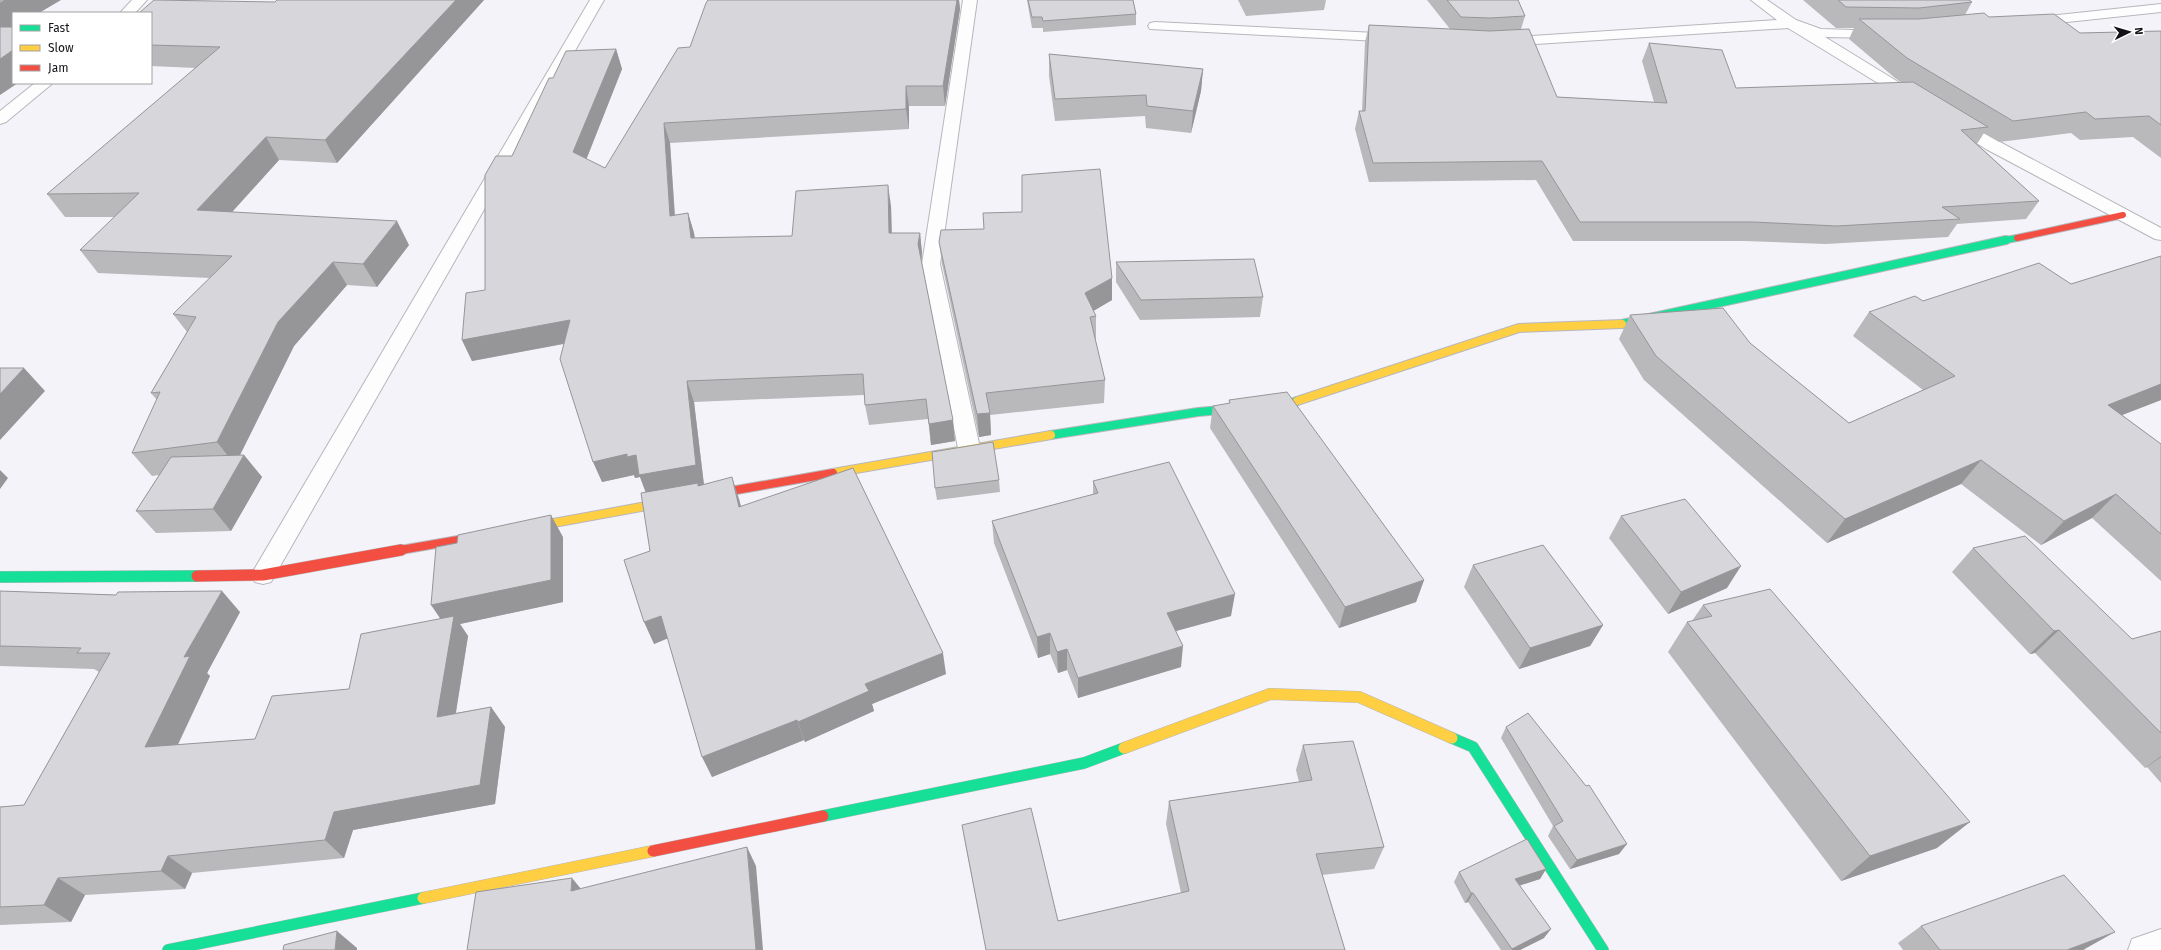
<svg xmlns="http://www.w3.org/2000/svg" width="2161" height="950" viewBox="0 0 2161 950" font-family="'Fira Sans',sans-serif">
  <style>
    .lines { fill: none; stroke-linecap: round; stroke-linejoin: round }
    .street-casing { stroke: #b7b7bc; stroke-width: 2 }
    .fast-far2-casing { stroke: #b7b7bc; stroke-width: 8 }
    .fast-far1-casing { stroke: #b7b7bc; stroke-width: 10 }
    .fast-casing { stroke: #b7b7bc; stroke-width: 12 }
    .slow-far1-casing { stroke: #b7b7bc; stroke-width: 10 }
    .slow-casing { stroke: #b7b7bc; stroke-width: 12 }
    .jam-far2-casing { stroke: #b7b7bc; stroke-width: 8 }
    .jam-far1-casing { stroke: #b7b7bc; stroke-width: 10 }
    .jam-casing { stroke: #b7b7bc; stroke-width: 12 }
    .street { fill: #fdfdfe; fill-rule: evenodd }
    .fast-far2 { stroke: #16e098; stroke-width: 6 }
    .fast-far1 { stroke: #16e098; stroke-width: 8 }
    .fast { stroke: #16e098; stroke-width: 11 }
    .slow-far1 { stroke: #ffcf43; stroke-width: 8 }
    .slow { stroke: #ffcf43; stroke-width: 11 }
    .jam-far2 { stroke: #f24e42; stroke-width: 6 }
    .jam-far1 { stroke: #f24e42; stroke-width: 8 }
    .jam { stroke: #f24e42; stroke-width: 11 }
    .wall { fill: #b9b9bc }
    .shaded-wall { fill: #969699 }
    .building { fill: #d7d7db; stroke: #969699 }
  </style>
  <rect width="100%" height="100%" fill="#f3f3f9"/>
  <g class="lines">
    <g class="street-casing">
      <g id="street">
        <polygon points="132,0 147,0 135,13 120,13"/>
        <polygon points="590,0 604,0 271,582 263,584 255,582 251,575 255,568"/>
        <polygon points="963,0 977,0 940,264 980,448 977,454 969,456 961,454 958,448 922,264"/>
        <polygon points="1751,0 1767,0 1796,20 1821,29 1885,31 1887,34 1885,37 1880,38 1825,37 1921,96 1923,99 1921,102 1909,102 1788,28 1503,46 1498,45 1496,42 1498,39 1503,38 1777,20"/>
        <polygon points="2161,4 2161,12 2030,26 2025,25 2023,22 2025,19 2030,18"/>
        <polygon points="1155,22 1397,34 1402,35 1404,38 1402,41 1397,42 1150,29 1148,26 1150,23"/>
        <polygon points="35,83 53,83 6,122 0,124 0,111"/>
        <polygon points="1955,118 2161,228 2161,240 2155,239 1986,149 1949,126 1947,123 1949,120"/>
        <polygon points="2161,929 2161,950 2128,950 2132,939"/>
      </g>
    </g>
    <g class="fast-far2-casing">
      <polyline id="fast-far2" points="2001,241 2017,238"/>
    </g>
    <g class="fast-far1-casing">
      <g id="fast-far1">
        <polyline points="1622,324 2006,240"/>
        <polyline points="1051,435 1198,412 1289,404 1297,401"/>
      </g>
    </g>
    <g class="fast-casing">
      <g id="fast">
        <polyline points="0,577 197,576"/>
        <polyline points="1452,738 1473,747 1603,950"/>
        <polyline points="823,816 1084,763 1124,748"/>
        <polyline points="168,950 423,898"/>
      </g>
    </g>
    <g class="slow-far1-casing">
      <g id="slow-far1">
        <polyline points="1297,401 1519,328 1622,324"/>
        <polyline points="833,473 1051,435"/>
        <polyline points="526,528 674,501"/>
      </g>
    </g>
    <g class="slow-casing">
      <g id="slow">
        <polyline points="1124,748 1270,694 1359,697 1452,738"/>
        <polyline points="423,898 653,851"/>
      </g>
    </g>
    <g class="jam-far2-casing">
      <polyline id="jam-far2" points="2017,238 2123,215"/>
    </g>
    <g class="jam-far1-casing">
      <g id="jam-far1">
        <polyline points="708,495 833,473"/>
        <polyline points="395,551 487,535"/>
      </g>
    </g>
    <g class="jam-casing">
      <g id="jam">
        <polyline points="197,576 263,575 401,550"/>
        <polyline points="653,851 823,816"/>
      </g>
    </g>
    <use href="#street" class="street"/>
    <use href="#fast-far2" class="fast-far2"/>
    <use href="#fast-far1" class="fast-far1"/>
    <use href="#fast" class="fast"/>
    <use href="#slow-far1" class="slow-far1"/>
    <use href="#slow" class="slow"/>
    <use href="#jam-far2" class="jam-far2"/>
    <use href="#jam-far1" class="jam-far1"/>
    <use href="#jam" class="jam"/>
  </g>
  <g class="wall">
    <polygon points="277,0 484,0 337,163 279,160 232,212 409,245 377,287 347,285 294,346 240,455 244,455 262,477 231,531 156,533 136,511 159,475 152,476 132,453 157,400 151,393 187,332 173,314 210,278 98,273 80,250 114,217 65,217 47,194 196,68 151,66 151,13 275,2"/>
    <polygon points="708,0 959,0 960,9 945,106 909,106 909,129 670,143 675,215 688,213 694,233 695,238 792,236 891,206 892,233 920,233 922,253 921,260 955,441 931,445 928,419 869,425 865,405 864,395 694,402 704,484 739,499 741,506 946,674 872,704 874,711 805,742 804,740 712,777 668,638 654,644 650,551 646,492 640,477 635,478 634,475 602,482 564,344 472,361 462,340 485,290 512,156 553,78 616,49 622,69 586,159 605,168 690,47"/>
    <polygon points="1027,0 1133,0 1136,14 1136,25 1043,32 1043,28 1032,28"/>
    <polygon points="1238,0 1326,0 1324,10 1246,16"/>
    <polygon points="1427,0 1518,0 1525,16 1521,29 1557,97 1654,102 1642,61 1649,43 1736,88 1902,83 1895,78 1849,39 1854,28 1836,28 1803,0 1969,0 1972,2 1965,15 1989,17 2080,33 2161,31 2161,158 2133,137 2080,140 2071,133 1999,142 1984,133 1977,144 2039,201 2026,219 1957,224 1948,237 1826,244 1744,241 1573,241 1536,180 1369,182 1355,129 1359,111 1362,111 1365,42 1369,25 1450,29"/>
    <polygon points="1049,54 1203,69 1201,91 1191,133 1146,128 1145,116 1055,121 1049,76"/>
    <polygon points="939,242 1112,300 1093,311 1096,316 1096,339 1095,339 1105,380 1104,403 990,415 991,435 979,437 942,264"/>
    <polygon points="2161,256 2161,400 2122,415 2161,444 2161,581 2092,518 2041,545 1961,484 1827,543 1644,380 1619,339 1630,315 1750,343 1849,423 1923,390 1853,336 1869,312 1923,301 2071,284"/>
    <polygon points="1116,262 1263,297 1260,317 1140,320 1116,282"/>
    <polygon points="1229,400 1424,580 1416,602 1339,628 1210,428 1213,406 1229,404"/>
    <polygon points="999,480 1000,492 937,500 935,488"/>
    <polygon points="1093,481 1231,616 1176,631 1181,667 1078,698 1067,670 1058,673 1050,654 1038,658 994,543 992,521 1093,495"/>
    <polygon points="1621,516 1727,588 1668,614 1609,538"/>
    <polygon points="563,537 563,602 460,624 468,636 456,713 491,707 505,727 495,804 353,830 344,858 192,873 185,889 85,895 71,922 0,925 0,807 24,805 99,672 94,669 0,666 0,591 116,595 240,612 207,673 210,676 178,745 255,739 349,689 440,618"/>
    <polygon points="1973,548 2132,639 2161,631 2161,783 2147,767 2145,768 2035,653 2030,654 1952,572"/>
    <polygon points="1473,565 1603,625 1590,646 1519,669 1464,587"/>
    <polygon points="1703,605 1937,848 1841,881 1668,652 1687,622 1692,621"/>
    <polygon points="1506,727 1619,854 1570,869 1548,836 1553,826 1501,738"/>
    <polygon points="1303,745 1384,847 1374,869 1322,875 1345,950 986,950 966,848 962,825 1058,921 1181,893 1166,824 1169,801 1299,782 1296,770"/>
    <polygon points="1546,869 1540,879 1520,885 1544,938 1520,950 1501,950 1468,902 1465,903 1454,882 1459,872"/>
    <polygon points="1921,926 2086,949 2083,950 1903,950 1898,943"/>
  </g>
  <g class="shaded-wall">
    <polygon points="5,0 61,0 39,13 13,13 13,29 0,36 0,3"/>
    <polygon points="456,0 484,0 337,163 325,140"/>
    <polygon points="957,0 959,0 960,9 945,106 943,86"/>
    <polygon points="616,49 622,69 581,173 573,152"/>
    <polygon points="13,50 13,83 18,83 0,95 0,59"/>
    <polygon points="1203,69 1201,91 1191,133 1193,111"/>
    <polygon points="906,86 909,106 909,129 906,109"/>
    <polygon points="664,123 670,143 676,236 670,216"/>
    <polygon points="266,137 279,160 213,233 197,210"/>
    <polygon points="888,185 891,206 892,254 889,233"/>
    <polygon points="688,213 694,233 697,259 691,238"/>
    <polygon points="397,221 409,245 377,287 363,264"/>
    <polygon points="920,233 922,253 921,264 918,244"/>
    <polygon points="333,262 347,285 294,346 235,465 217,442 278,322"/>
    <polygon points="1112,278 1112,300 1085,316 1085,293"/>
    <polygon points="570,320 578,341 472,361 462,340"/>
    <polygon points="24,368 45,391 0,440 0,394"/>
    <polygon points="687,381 694,402 704,486 647,496 640,477 635,478 634,475 602,482 593,462"/>
    <polygon points="2161,384 2161,400 2086,429 2108,405"/>
    <polygon points="990,413 991,435 979,437 977,414"/>
    <polygon points="953,420 955,441 931,445 929,424"/>
    <polygon points="244,455 262,477 231,531 213,509"/>
    <polygon points="1981,460 1961,484 1827,543 1845,519"/>
    <polygon points="0,470 8,478 0,489"/>
    <polygon points="732,477 739,499 746,529 739,507"/>
    <polygon points="2116,494 2092,518 2041,545 2064,521"/>
    <polygon points="551,515 563,537 563,602 460,624 468,636 452,736 437,717 446,627 431,605"/>
    <polygon points="1741,566 1727,588 1668,614 1681,592"/>
    <polygon points="1424,580 1416,602 1339,628 1345,607"/>
    <polygon points="222,591 240,612 207,673 210,676 167,767 145,747 184,657"/>
    <polygon points="1235,594 1231,616 1165,634 1167,613"/>
    <polygon points="661,616 671,637 654,644 644,622"/>
    <polygon points="1603,625 1590,646 1519,669 1530,648"/>
    <polygon points="2059,630 2035,653 2030,654 2054,631"/>
    <polygon points="1050,633 1050,654 1038,658 1037,637"/>
    <polygon points="1183,646 1181,667 1078,698 1078,678"/>
    <polygon points="1067,649 1067,670 1058,673 1057,652"/>
    <polygon points="943,653 946,674 872,704 874,711 805,742 798,722 865,684"/>
    <polygon points="491,707 505,727 495,804 353,830 344,858 325,840 334,812"/>
    <polygon points="797,720 804,740 712,777 702,757"/>
    <polygon points="2161,756 2161,757 2147,767 2145,768"/>
    <polygon points="1970,822 1937,848 1841,881 1870,856"/>
    <polygon points="1627,844 1619,854 1570,869 1577,860"/>
    <polygon points="747,847 756,866 763,950 756,950"/>
    <polygon points="168,856 192,873 185,889 161,871"/>
    <polygon points="1546,869 1540,879 1509,889 1515,879"/>
    <polygon points="58,878 85,895 71,922 44,905"/>
    <polygon points="572,878 586,895 571,891"/>
    <polygon points="1471,893 1473,893 1468,902 1465,903"/>
    <polygon points="1551,929 1544,938 1520,950 1512,950 1512,949"/>
    <polygon points="337,931 357,948 357,950 335,950"/>
    <polygon points="2115,932 2083,950 2067,950"/>
  </g>
  <g class="building">
    <polygon points="0,0 5,0 0,3"/>
    <polygon points="154,0 275,2 277,0 456,0 325,140 266,137 197,210 397,221 363,264 333,262 278,322 217,442 132,453 160,392 151,393 196,317 173,314 232,256 80,250 139,193 47,194 220,47 151,45 151,13 139,13"/>
    <polygon points="708,0 957,0 943,86 906,86 906,109 664,123 670,216 688,213 691,238 792,236 796,191 888,185 889,233 920,233 918,244 953,420 929,424 926,399 865,405 863,374 687,381 696,465 639,475 636,455 627,457 627,454 593,462 560,359 570,320 462,340 466,293 485,290 485,175 496,156 512,156 549,78 553,78 566,51 616,49 573,152 605,168 678,48 690,47 706,3"/>
    <polygon points="1028,0 1133,0 1136,14 1043,21 1042,17 1032,17"/>
    <polygon points="1447,0 1518,0 1525,16 1490,18 1461,17"/>
    <polygon points="1838,0 1969,0 1972,2 1919,8 1846,7"/>
    <polygon points="1984,13 1989,17 2054,14 2080,33 2161,31 2161,125 2149,116 2095,119 2086,112 2013,121 1907,58 1859,19 1919,19"/>
    <polygon points="1369,25 1490,31 1529,29 1557,97 1667,103 1649,43 1722,50 1736,88 1913,82 1988,127 1961,130 2039,201 1942,207 1960,219 1837,226 1753,222 1580,222 1542,161 1373,163 1359,111 1365,111"/>
    <polygon points="0,27 13,27 13,50 0,59"/>
    <polygon points="1049,54 1203,69 1193,111 1147,106 1146,95 1055,99"/>
    <polygon points="1100,169 1112,278 1085,293 1096,316 1090,317 1105,380 986,393 990,413 977,414 939,242 941,230 984,229 983,213 1022,212 1022,175"/>
    <polygon points="2161,256 2161,384 2108,405 2161,444 2161,534 2116,494 2064,521 1981,460 1845,519 1656,356 1630,315 1723,308 1750,343 1849,423 1955,376 1869,312 1915,296 1923,301 2039,263 2071,284"/>
    <polygon points="1254,259 1263,297 1141,300 1116,262"/>
    <polygon points="0,368 24,368 0,394"/>
    <polygon points="1287,392 1424,580 1345,607 1213,406 1230,403 1229,400"/>
    <polygon points="993,442 999,480 935,488 932,452"/>
    <polygon points="244,455 213,509 136,511 171,457"/>
    <polygon points="1169,462 1235,594 1167,613 1183,646 1078,678 1067,649 1057,652 1050,633 1037,637 992,521 1098,493 1093,481"/>
    <polygon points="853,468 943,653 865,684 869,691 798,722 797,720 702,757 661,616 644,622 624,560 650,551 641,493 698,483 698,486 732,477 739,507"/>
    <polygon points="1685,499 1741,566 1681,592 1621,516"/>
    <polygon points="551,515 551,580 431,605 436,547 457,543 458,535"/>
    <polygon points="2025,536 2132,639 2161,631 2161,733 2059,630 2054,631 1973,548"/>
    <polygon points="1543,545 1603,625 1530,648 1473,565"/>
    <polygon points="1770,589 1970,822 1870,856 1687,622 1712,616 1703,605"/>
    <polygon points="0,591 116,595 118,592 222,591 184,657 190,656 145,747 255,739 272,696 349,689 361,634 454,616 437,717 491,707 480,785 334,812 325,840 168,856 161,871 58,878 44,905 0,907 0,807 24,805 110,653 77,653 81,648 0,646"/>
    <polygon points="1528,713 1586,786 1589,785 1627,844 1577,860 1554,826 1563,821 1506,727"/>
    <polygon points="1353,741 1384,847 1316,854 1345,950 986,950 962,825 1031,808 1058,921 1189,891 1169,801 1312,780 1303,745"/>
    <polygon points="1527,839 1546,869 1515,879 1551,929 1512,949 1473,893 1471,893 1459,872"/>
    <polygon points="747,847 756,950 467,950 476,892 572,878 571,891"/>
    <polygon points="2064,875 2115,932 2067,950 1940,950 1921,926"/>
    <polygon points="337,931 335,950 283,950 284,945"/>
  </g>
  <rect x="12" y="12" width="140" height="72" fill="#ffffff" stroke="#a1a1a2"/>
  <rect x="20" y="25" width="20" height="6" fill="#16e098" stroke="#a1a1a2"/>
  <text x="48" y="32" font-size="12" fill="#131317">Fast</text>
  <rect x="20" y="45" width="20" height="6" fill="#ffcf43" stroke="#a1a1a2"/>
  <text x="48" y="52" font-size="12" fill="#131317">Slow</text>
  <rect x="20" y="65" width="20" height="6" fill="#f24e42" stroke="#a1a1a2"/>
  <text x="48" y="72" font-size="12" fill="#131317">Jam</text>
  <g transform="translate(2129 32) rotate(85)" stroke="#ffffff" stroke-width="3" paint-order="stroke">
  <path d="M0-3L7 15L0 10L-7 15Z" fill="#131317"/>
  <text y="-6" font-size="11" font-weight="bold" text-anchor="middle" fill="#131317">N</text>
  </g>
</svg>
